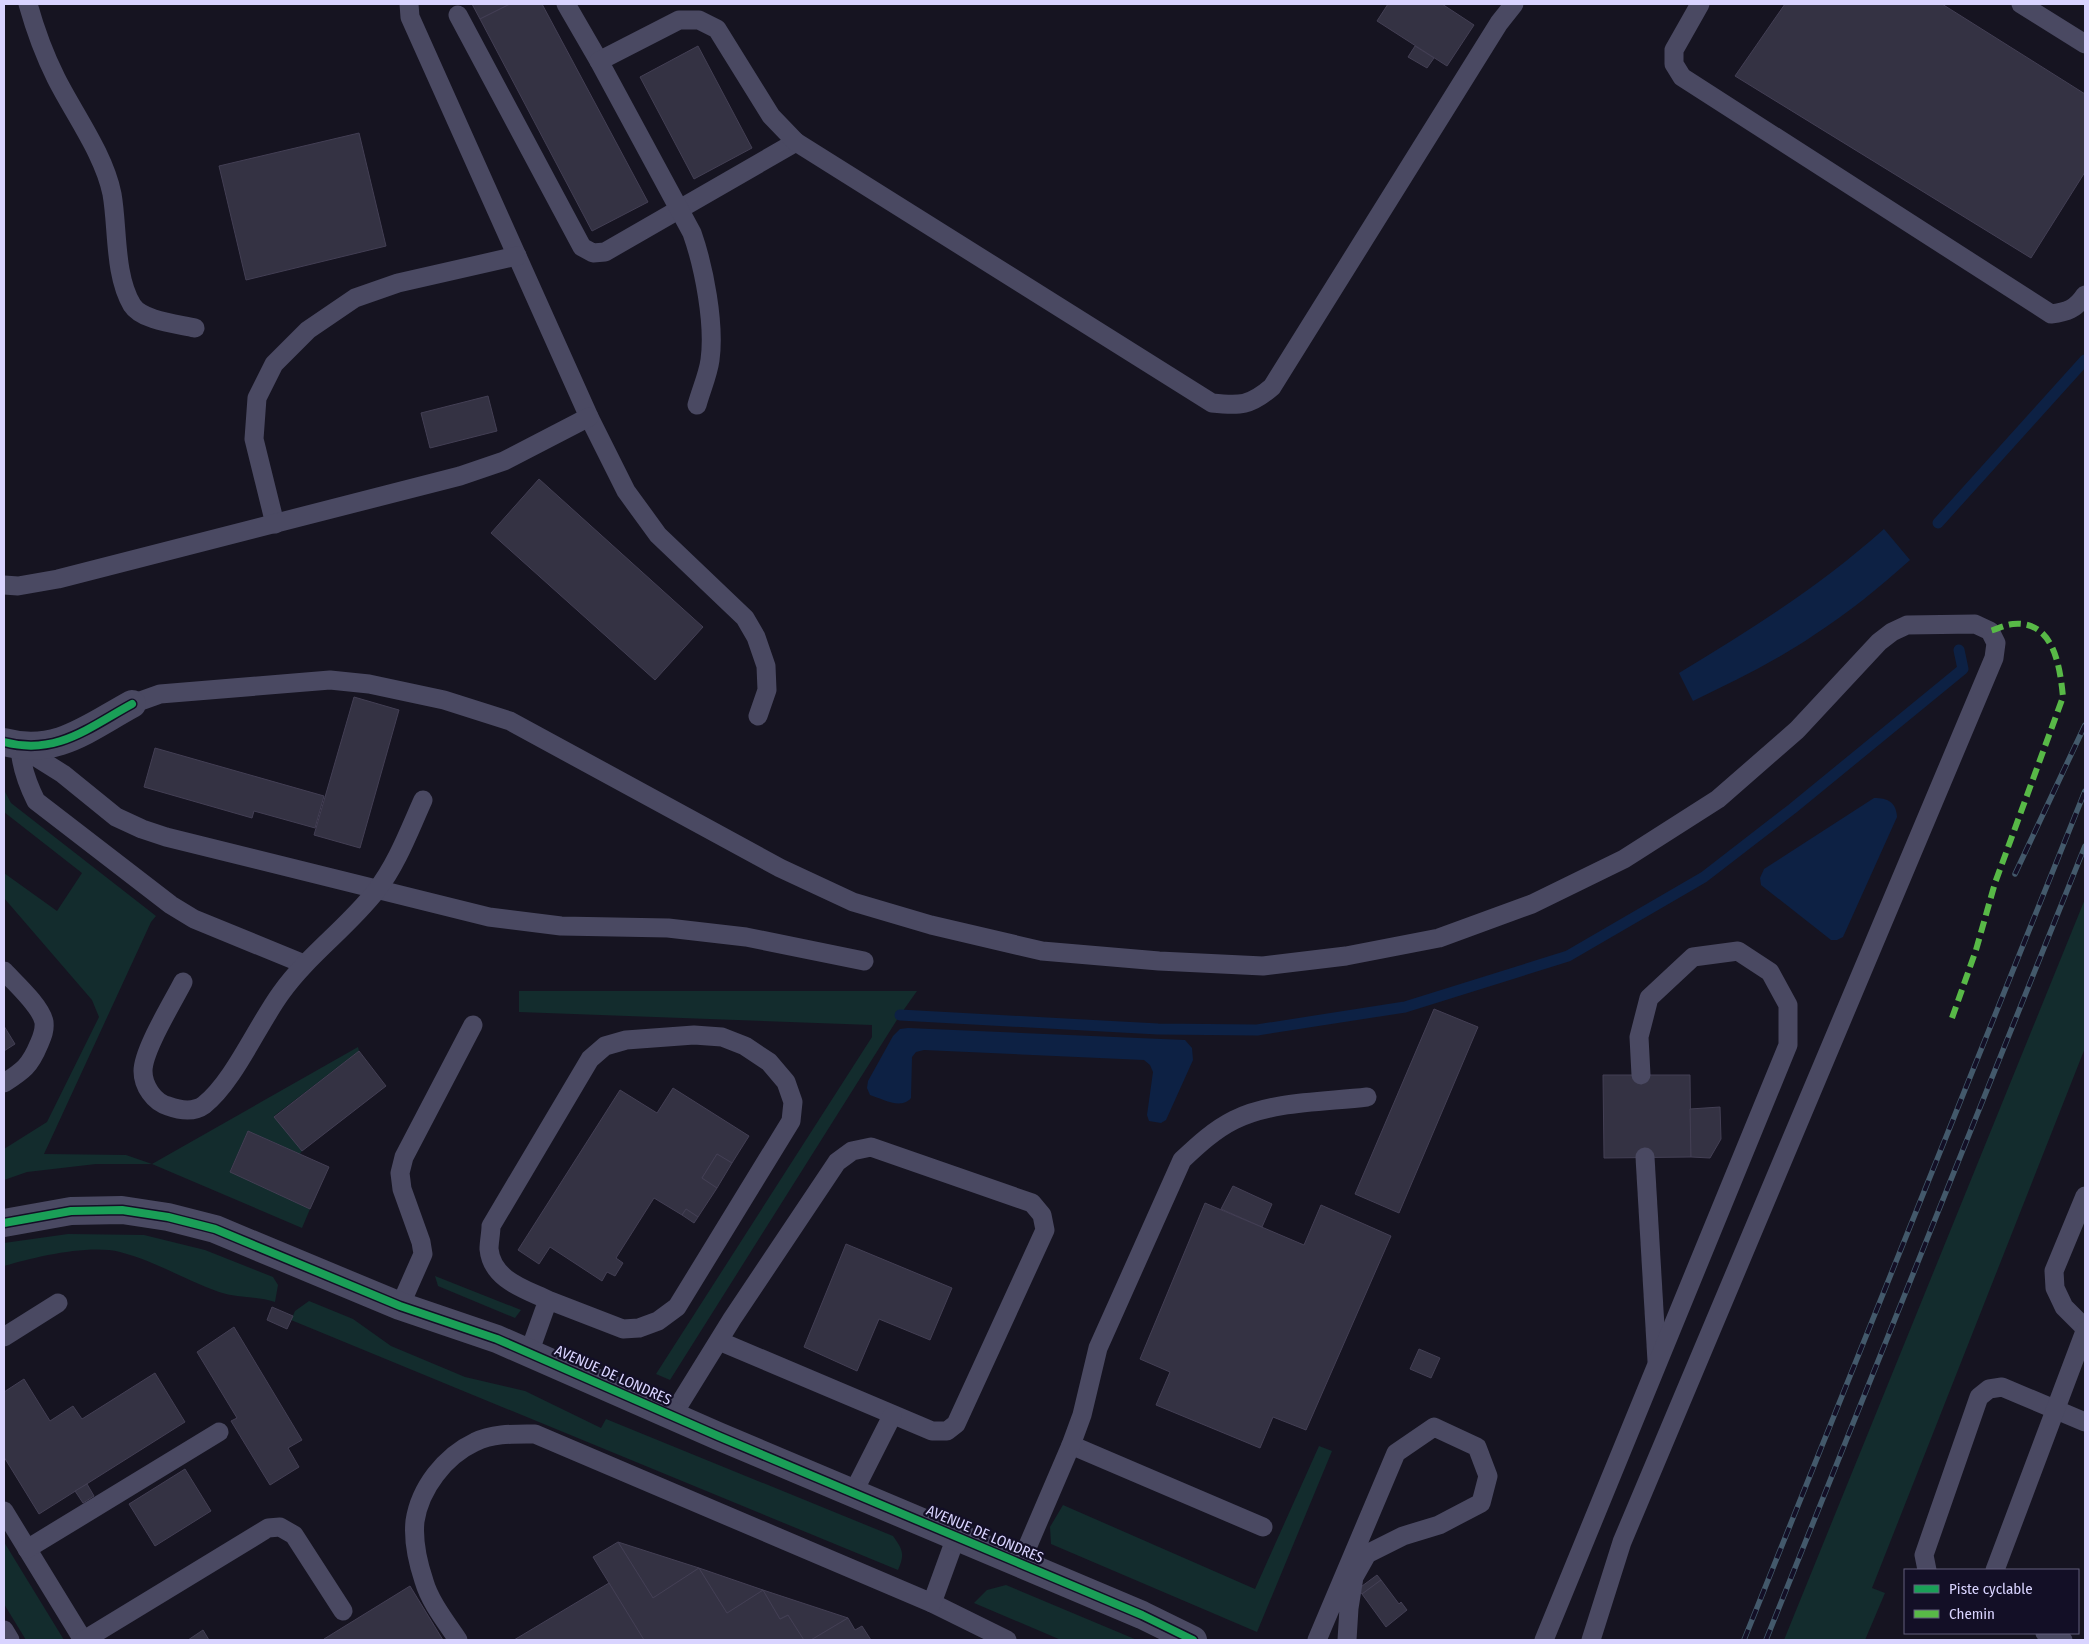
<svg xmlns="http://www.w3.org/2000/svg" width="2089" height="1644" viewBox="0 0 2089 1644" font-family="'Fira Sans Condensed',sans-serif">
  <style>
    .green { fill: #132c2d }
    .water { fill: #0d2144 }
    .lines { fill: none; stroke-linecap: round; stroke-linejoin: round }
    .stream { stroke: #0d2144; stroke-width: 11 }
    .building { fill: #343243; stroke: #433f54 }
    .service { stroke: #4a4962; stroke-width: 19 }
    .minor { stroke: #4a4962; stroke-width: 28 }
    .tertiary { stroke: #4a4962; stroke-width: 28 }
    .rail-casing { stroke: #43596b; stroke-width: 5.5 }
    .rail { stroke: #130f26; stroke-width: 4; stroke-dasharray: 11; stroke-linecap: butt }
    .quiet { stroke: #58b947; stroke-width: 6; stroke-dasharray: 12 6; stroke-linecap: butt }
    .cycleway-casing { stroke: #130f26; stroke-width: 11 }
    .cycleway { stroke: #1a9f57; stroke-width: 8 }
    .labels { text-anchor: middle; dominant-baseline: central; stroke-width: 4.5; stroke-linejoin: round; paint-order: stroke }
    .street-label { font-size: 15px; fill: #d9d4ff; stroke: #130f26 }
  </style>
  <rect width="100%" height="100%" fill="#161421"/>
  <g class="green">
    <polygon points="4,790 11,803 156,916 151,922 44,1154 126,1155 152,1164 358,1047 359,1051 274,1116 302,1151 300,1154 248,1131 230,1171 310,1209 302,1228 152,1164 96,1164 27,1172 4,1180 4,1149 47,1122 99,1017 92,1000 4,898 4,873 57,911 82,873 4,812"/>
    <polygon points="2085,899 2085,1048 1872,1588 1885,1593 1865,1640 1784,1640"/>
    <polygon points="519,991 917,991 900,1015 670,1380 656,1374 872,1037 872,1025 519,1012"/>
    <path d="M68,1234l76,1 61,15 68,27 5,8 -3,17c-18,-6 -38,-4 -56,-10 -34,-12 -64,-31 -99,-40 -31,-8 -85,5 -116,14v-23z"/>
    <polygon points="435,1276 521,1310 515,1318 438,1286"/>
    <path d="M309,1301l44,18 38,27 74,31 60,14 76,37 5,-9 287,117c10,14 12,18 5,34l-607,-250 4,-9z"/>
    <polygon points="1319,1446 1332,1451 1257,1632 1051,1544 1050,1527 1063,1505 1255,1589"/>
    <polygon points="4,1542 64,1640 26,1640 4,1604"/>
    <polygon points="1006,1585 1137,1640 1061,1640 974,1603 987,1590"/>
  </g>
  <g class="water">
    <path d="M1884,529l26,31c-30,27 -62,53 -96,75 -38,26 -80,46 -121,66l-14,-28c73,-44 141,-87 205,-144z"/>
    <path d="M1874,798c14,0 22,4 23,19l-54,120 -6,3h-6l-70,-55 -1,-7 4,-9z"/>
    <path d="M908,1028l277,12 7,8 1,12 -27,60 -5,3 -12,-2 -2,-6 6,-43 -3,-7 -6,-5 -220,-10 -8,2 -4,5 -1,41c-10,12 -28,1 -41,-3l-3,-7 1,-7 25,-45 7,-7z"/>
  </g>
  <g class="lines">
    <g class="stream">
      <polyline points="1938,523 2085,360"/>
      <polyline points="900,1015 1158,1029 1257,1030 1405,1007 1568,956 1704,877 1792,809 1963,669 1959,650"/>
    </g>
  </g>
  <g class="building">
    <polygon points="472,4 510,4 480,19"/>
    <polygon points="510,4 542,4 648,202 592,231 480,19"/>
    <polygon points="1388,4 1442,4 1474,25 1447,66 1377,21"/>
    <polygon points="1785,4 1942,4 2085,94 2085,172 2031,258 1735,76"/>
    <polygon points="698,46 752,148 694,179 640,77"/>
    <polygon points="1415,46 1434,58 1427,68 1408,57"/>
    <polygon points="359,133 386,246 246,280 219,166"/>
    <polygon points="488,396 497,431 430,448 421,413"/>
    <polygon points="539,479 703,627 655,680 491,533"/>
    <polygon points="354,697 399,710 360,848 314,835"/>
    <polygon points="155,748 324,796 315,828 254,811 252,818 144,787"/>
    <polygon points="1434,1009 1478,1027 1399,1213 1355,1194"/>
    <polygon points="4,1026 15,1044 4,1051"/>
    <polygon points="359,1051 386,1086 302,1151 274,1117"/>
    <polygon points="1603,1075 1690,1075 1691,1157 1604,1158"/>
    <polygon points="673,1088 749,1136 732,1163 717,1154 702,1178 717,1188 698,1217 686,1209 682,1215 654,1198 616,1258 623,1263 615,1276 607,1272 602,1281 550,1247 539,1264 518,1250 620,1090 657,1113"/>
    <polygon points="1720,1107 1721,1139 1710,1158 1691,1157 1690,1109"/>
    <polygon points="248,1131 329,1167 310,1209 230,1172"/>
    <polygon points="717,1154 732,1163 717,1188 702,1178"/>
    <polygon points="1233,1186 1272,1204 1262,1227 1221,1209"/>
    <polygon points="1205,1203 1304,1245 1321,1205 1391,1236 1306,1430 1273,1417 1260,1448 1156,1405 1170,1372 1140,1359"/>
    <polygon points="686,1209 698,1217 694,1223 682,1215"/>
    <polygon points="846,1244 952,1288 930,1340 879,1319 857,1371 804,1347"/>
    <polygon points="272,1307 293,1316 287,1329 267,1320"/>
    <polygon points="234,1327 302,1440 288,1448 299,1467 270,1485 231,1421 237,1418 197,1352"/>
    <polygon points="1419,1349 1440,1358 1431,1378 1410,1369"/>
    <polygon points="155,1373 185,1422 39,1514 4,1457 4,1392 24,1379 50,1421 73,1406 82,1419"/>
    <polygon points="185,1469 211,1511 155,1546 129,1504"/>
    <polygon points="87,1484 94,1496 83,1503 75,1491"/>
    <polygon points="618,1542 699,1568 653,1598"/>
    <polygon points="618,1542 653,1598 699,1568 727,1613 763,1590 780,1619 788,1615 804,1640 644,1640 593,1557"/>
    <polygon points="699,1568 763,1590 727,1613"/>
    <polygon points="1377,1575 1381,1580 1362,1594 1358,1589"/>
    <polygon points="1381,1580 1399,1604 1401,1602 1407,1610 1386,1627 1362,1594"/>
    <polygon points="609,1583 644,1640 514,1640"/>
    <polygon points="410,1586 443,1640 325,1640 324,1639"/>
    <polygon points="763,1590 848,1618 811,1640 804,1640 788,1615 780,1619"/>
    <polygon points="848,1618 855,1630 862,1626 871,1640 811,1640"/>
    <polygon points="203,1630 209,1640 188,1640"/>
  </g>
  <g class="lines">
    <g class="service">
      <path d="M28,4c7,25 16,50 28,74 18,36 48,76 56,116 6,34 2,81 20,111 10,16 46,19 63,23"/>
      <polyline points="409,4 410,17 589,417 626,491 658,535 745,618 756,637 766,666 767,690 758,716"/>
      <polyline points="566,4 599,61"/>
      <path d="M1700,4l-26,46v14l8,13 369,237c16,-2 25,-5 34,-19"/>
      <polyline points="2021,4 2085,44"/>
      <polyline points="458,15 582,247 593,253 605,252 796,142"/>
      <path d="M697,405c4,-15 11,-30 13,-45 5,-36 -6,-93 -18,-127l-93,-172 80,-41h20l18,9 54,87 25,26 416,261c28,3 38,3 60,-16l227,-364 15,-19"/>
      <polyline points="275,524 254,439 257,398 274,364 308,330 355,298 398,283 517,256"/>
      <polyline points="4,585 18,586 58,579 460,476 504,461 589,417"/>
      <polyline points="132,704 160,694 330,680 369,684 444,700 510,721 780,868 853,902 931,925 1042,951 1159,961 1263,966 1346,956 1439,938 1532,904 1624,859 1718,799 1797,730 1879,642 1892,632 1907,625 1975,624 1990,631 1996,643 1994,658 1622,1542 1591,1640"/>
      <path d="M304,964l-110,-45 -23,-14 -135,-104c-9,-18 -15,-34 -16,-54l43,27 53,43 26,12 24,8 323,80 72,9 107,2 78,9 118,24"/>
      <path d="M4,971c11,12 37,35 40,51 1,9 -2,15 -5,22 -9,22 -16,27 -35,39"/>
      <path d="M183,982c-10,20 -40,68 -40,89 0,15 11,31 25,35 11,4 25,7 36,-1 30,-24 53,-79 77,-112 27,-38 66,-65 95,-102 21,-27 33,-60 47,-91"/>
      <polyline points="1645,1157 1657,1361"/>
      <polyline points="2085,1196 2054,1271 2055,1288 2064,1307 2085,1328"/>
      <polyline points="400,1306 423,1254 421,1242 402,1189 400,1173 404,1157 473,1025"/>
      <polyline points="4,1337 58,1303"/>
      <path d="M529,1353l19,-53 75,29 16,-1 19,-7 19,-14 114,-186 2,-19 -7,-20 -17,-20 -24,-16 -23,-9 -28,-2 -68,5 -21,6 -15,13 -99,167c0,7 -2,16 -2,23 3,31 36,40 59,51"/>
      <polyline points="672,1416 732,1319 837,1162 852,1151 871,1147 1032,1203 1042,1215 1045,1230 956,1424 947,1431 932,1431 719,1341"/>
      <polyline points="1071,1445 1263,1527"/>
      <polyline points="853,1493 892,1416"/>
      <polyline points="4,1511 83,1640"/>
      <polyline points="27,1549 219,1432"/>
      <path d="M1020,1564l51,-119 11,-30 16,-67 84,-188c16,-15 32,-30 52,-40 38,-19 91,-18 133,-23"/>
      <polyline points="1927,1570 1924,1555 1979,1397 1989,1389 2002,1387 2085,1422"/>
      <polyline points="1995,1570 2085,1331"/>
      <polyline points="932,1603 1007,1640"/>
      <polyline points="4,1630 10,1640"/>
      <polyline points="2045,1633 2063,1640"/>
      <polyline points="84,1640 268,1528 280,1527 294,1535 343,1611"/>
      <path d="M458,1640c-12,-18 -28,-38 -34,-59 -6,-18 -11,-41 -9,-60 5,-33 30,-65 60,-79 18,-9 40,-8 60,-8l397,169 24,-66"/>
      <polyline points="1317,1640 1396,1453 1434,1427 1477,1447 1488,1476 1481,1503 1439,1525 1403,1536 1367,1554 1354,1577 1349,1608 1347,1640"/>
      <polyline points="1544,1640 1788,1045 1788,1005 1770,972 1738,951 1693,957 1649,998 1639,1037 1641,1075"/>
    </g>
    <path class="minor" d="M4,742c52,14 84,-14 128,-38"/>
    <polyline class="tertiary" points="4,1223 71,1211 122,1210 168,1217 215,1229 400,1306 497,1339 718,1436 1142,1615 1193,1640"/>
    <g class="rail-casing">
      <g id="rail">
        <polyline points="2015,874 2085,725"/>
        <polyline points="1744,1640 2085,791"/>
        <polyline points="1766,1640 2085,846"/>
      </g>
    </g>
    <use href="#rail" class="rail"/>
    <path class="quiet" d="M1952,1018l24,-68 19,-67 68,-186c-3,-30 -9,-77 -50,-73 -8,1 -16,5 -23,7"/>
    <g class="cycleway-casing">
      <g id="cycleway">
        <path d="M4,742c52,14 84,-14 128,-38"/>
        <polyline points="4,1223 71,1211 122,1210 168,1217 215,1229 400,1306 497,1339 718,1436 1142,1615 1193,1640"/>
      </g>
    </g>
    <use href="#cycleway" class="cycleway"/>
  </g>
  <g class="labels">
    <g class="street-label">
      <text transform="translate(613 1375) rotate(24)">AVENUE DE LONDRES</text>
      <text transform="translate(985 1534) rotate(23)">AVENUE DE LONDRES</text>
    </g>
  </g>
  <rect width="2089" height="1644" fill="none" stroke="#d9d4ff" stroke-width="10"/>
  <rect x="1904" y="1569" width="175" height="65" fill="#130f26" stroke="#625e7d"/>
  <rect x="1914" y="1585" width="25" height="8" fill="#1a9f57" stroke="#625e7d"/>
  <text x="1949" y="1594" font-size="15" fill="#d9d4ff">Piste cyclable</text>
  <rect x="1914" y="1610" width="25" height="8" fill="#58b947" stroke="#625e7d"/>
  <text x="1949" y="1619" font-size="15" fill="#d9d4ff">Chemin</text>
</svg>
